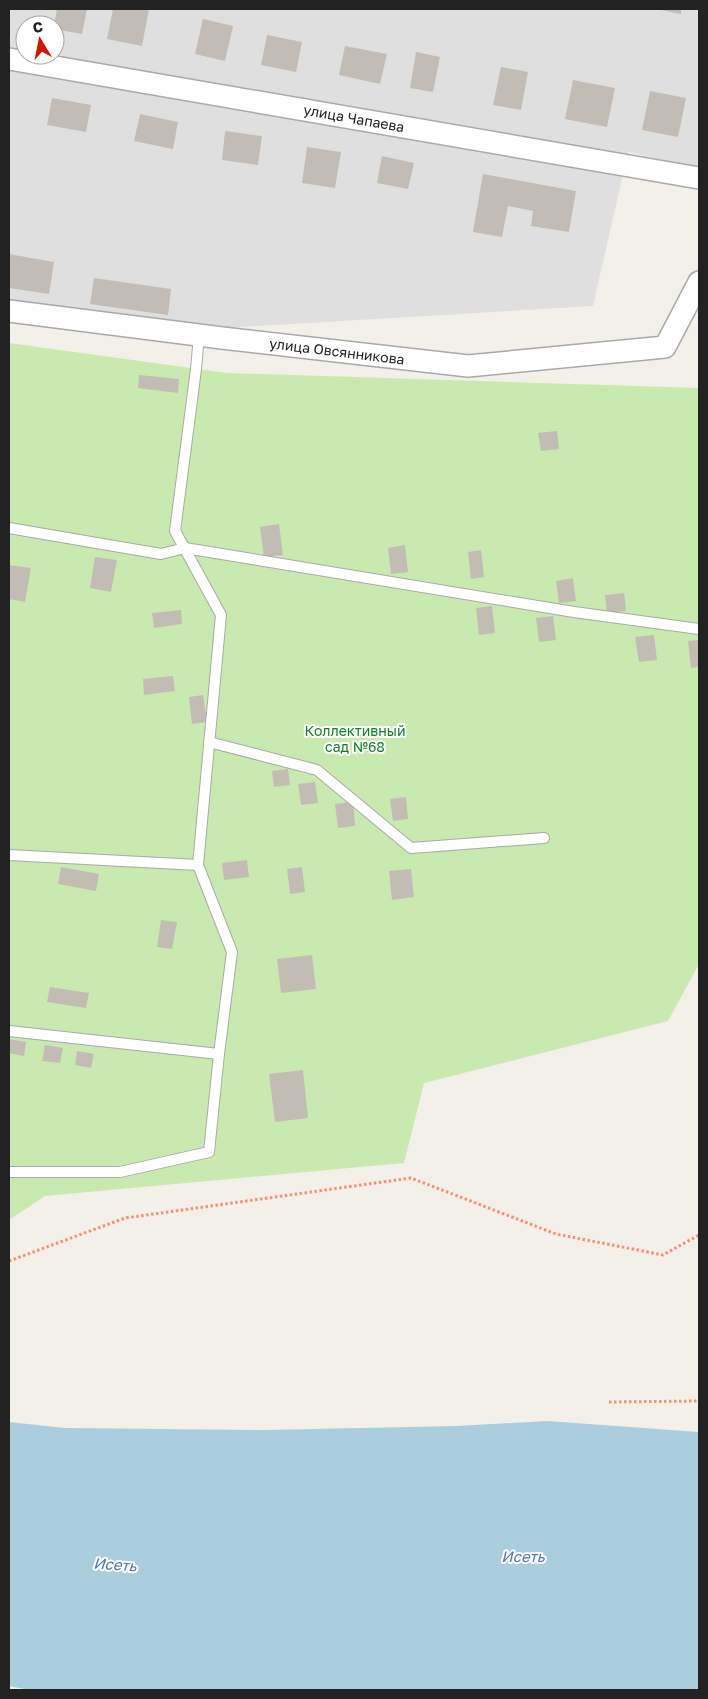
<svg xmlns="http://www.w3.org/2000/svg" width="708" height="1699" viewBox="0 0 708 1699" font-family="'Golos Text',sans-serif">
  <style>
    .residential { fill: #e0dfdf; fill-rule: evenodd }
    .grass { fill: #c8eab1 }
    .water { fill: #abcede }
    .building { fill: #c3bcb5 }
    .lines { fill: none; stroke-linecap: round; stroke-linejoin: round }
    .service-casing { stroke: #a9a9a9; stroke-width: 12 }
    .minor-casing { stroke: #a9a9a9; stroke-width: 24 }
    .path { stroke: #f88e74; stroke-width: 3; stroke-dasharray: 2.5 2.5; stroke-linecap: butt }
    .service { stroke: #fff; stroke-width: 10 }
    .minor { stroke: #fff; stroke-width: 21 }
    .labels { text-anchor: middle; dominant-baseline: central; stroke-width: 4; stroke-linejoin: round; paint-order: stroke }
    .street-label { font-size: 14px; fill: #222; stroke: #fff }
    .park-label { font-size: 14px; fill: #0e8223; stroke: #fff }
    .water-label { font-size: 15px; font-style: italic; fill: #4f77b1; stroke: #fff }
  </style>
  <rect width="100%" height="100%" fill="#f2f0e9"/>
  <path class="residential" d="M9,9h690v159l-71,-16 -35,154 -370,22 -214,-28zM25,25h30v30h-30z"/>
  <polygon class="grass" points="9,343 227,373 699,388 699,964 668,1021 424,1083 404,1163 45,1196 9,1220"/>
  <polygon class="water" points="547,1421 699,1432 699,1690 30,1690 9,1686 9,1422 65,1428 266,1430 456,1426"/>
  <g class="building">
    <polygon points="57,9 87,9 82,34 55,29 54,25"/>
    <polygon points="113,9 149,9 142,46 107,39"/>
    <polygon points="656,9 681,9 681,14"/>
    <polygon points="203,19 233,26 225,61 195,54"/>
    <polygon points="267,35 302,42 296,72 261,65"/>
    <polygon points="345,46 387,54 380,84 339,75"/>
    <polygon points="416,52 440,57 433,92 410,88"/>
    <polygon points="501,67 528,72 521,110 493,105"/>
    <polygon points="573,80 615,88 607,127 565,119"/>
    <polygon points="650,91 686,98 678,137 642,130"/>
    <polygon points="52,98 91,105 86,132 47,125"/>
    <polygon points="140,114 178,122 173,149 134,141"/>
    <polygon points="225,131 262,136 258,165 222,160"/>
    <polygon points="307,147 341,152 335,188 302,183"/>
    <polygon points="382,156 414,163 408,189 377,183"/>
    <polygon points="483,174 576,191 569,232 531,226 533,211 508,206 502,237 473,232"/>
    <polygon points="9,254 54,262 49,294 9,288"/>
    <polygon points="94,278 171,289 168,315 90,304"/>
    <polygon points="139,375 179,379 178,393 138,388"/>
    <polygon points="557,431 559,449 541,451 538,433"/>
    <polygon points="279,524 283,555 264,557 260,527"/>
    <polygon points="405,545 408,572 391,574 388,548"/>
    <polygon points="481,550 484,577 471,579 468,552"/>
    <polygon points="95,557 117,560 111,592 90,588"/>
    <polygon points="9,565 31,568 25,602 9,599"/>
    <polygon points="573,578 576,601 559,603 556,581"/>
    <polygon points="624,593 626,611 607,613 605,595"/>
    <polygon points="492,606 495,633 479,635 476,608"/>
    <polygon points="181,610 182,624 154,628 152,613"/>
    <polygon points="553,616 556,640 539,642 536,618"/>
    <polygon points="654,635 657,660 639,662 635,637"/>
    <polygon points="699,640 699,667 691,668 688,641"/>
    <polygon points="173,676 175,691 144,695 143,679"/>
    <polygon points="203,695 207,722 192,724 189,697"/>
    <polygon points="288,769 290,785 274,787 272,771"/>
    <polygon points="315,782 318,803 301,805 298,784"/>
    <polygon points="406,797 408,819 393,821 390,799"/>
    <polygon points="353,802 355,826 338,828 335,804"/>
    <polygon points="247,860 249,877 224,880 222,863"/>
    <polygon points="61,867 99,874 96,891 58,884"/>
    <polygon points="302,867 305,892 290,894 287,869"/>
    <polygon points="411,869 414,897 392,900 389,871"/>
    <polygon points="161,920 177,922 172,949 157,947"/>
    <polygon points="312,955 316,989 281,993 277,959"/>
    <polygon points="50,987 89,993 86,1008 47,1002"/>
    <polygon points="9,1039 26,1042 24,1056 9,1053"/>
    <polygon points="45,1045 63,1048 60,1063 42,1061"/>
    <polygon points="77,1051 94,1054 91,1068 75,1065"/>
    <polygon points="303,1070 308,1118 275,1122 269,1074"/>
  </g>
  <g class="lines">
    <g class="service-casing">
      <g id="service">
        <polyline points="9,528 161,554 185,548 574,612 699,629"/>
        <polyline points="209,742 317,770 411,848 544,838"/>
        <polyline points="9,855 198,865"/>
        <polyline points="9,1031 219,1054 232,952 198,865 221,615 175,531 196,369 199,335"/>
        <polyline points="9,1172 120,1172 209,1152 219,1054"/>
      </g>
    </g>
    <g class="minor-casing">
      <g id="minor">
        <polyline points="9,59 699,178"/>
        <polyline points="9,311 222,338 468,366 665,347 699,282"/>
      </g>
    </g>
    <g class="path">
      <polyline points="9,1261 125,1218 411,1178 556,1234 663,1255 699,1235"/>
      <polyline points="609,1402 699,1401"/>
    </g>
    <use href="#service" class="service"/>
    <use href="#minor" class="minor"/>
  </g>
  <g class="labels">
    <g class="street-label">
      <text transform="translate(354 118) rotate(10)">улица Чапаева</text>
      <text transform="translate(337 351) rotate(7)">улица Овсянникова</text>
    </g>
    <g class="park-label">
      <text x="355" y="730">Коллективный<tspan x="355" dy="16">сад №68</tspan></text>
    </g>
    <g class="water-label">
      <text x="523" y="1556">Исеть</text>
      <text transform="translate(115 1564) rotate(4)">Исеть</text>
    </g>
  </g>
  <rect width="708" height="1699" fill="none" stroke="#222222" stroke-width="20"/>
  <g transform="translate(40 40) rotate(350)"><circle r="24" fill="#ffffff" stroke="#a7a7a7"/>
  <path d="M0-4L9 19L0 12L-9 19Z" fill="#d11703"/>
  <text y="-8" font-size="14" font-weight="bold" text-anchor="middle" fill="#222222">С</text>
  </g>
</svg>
